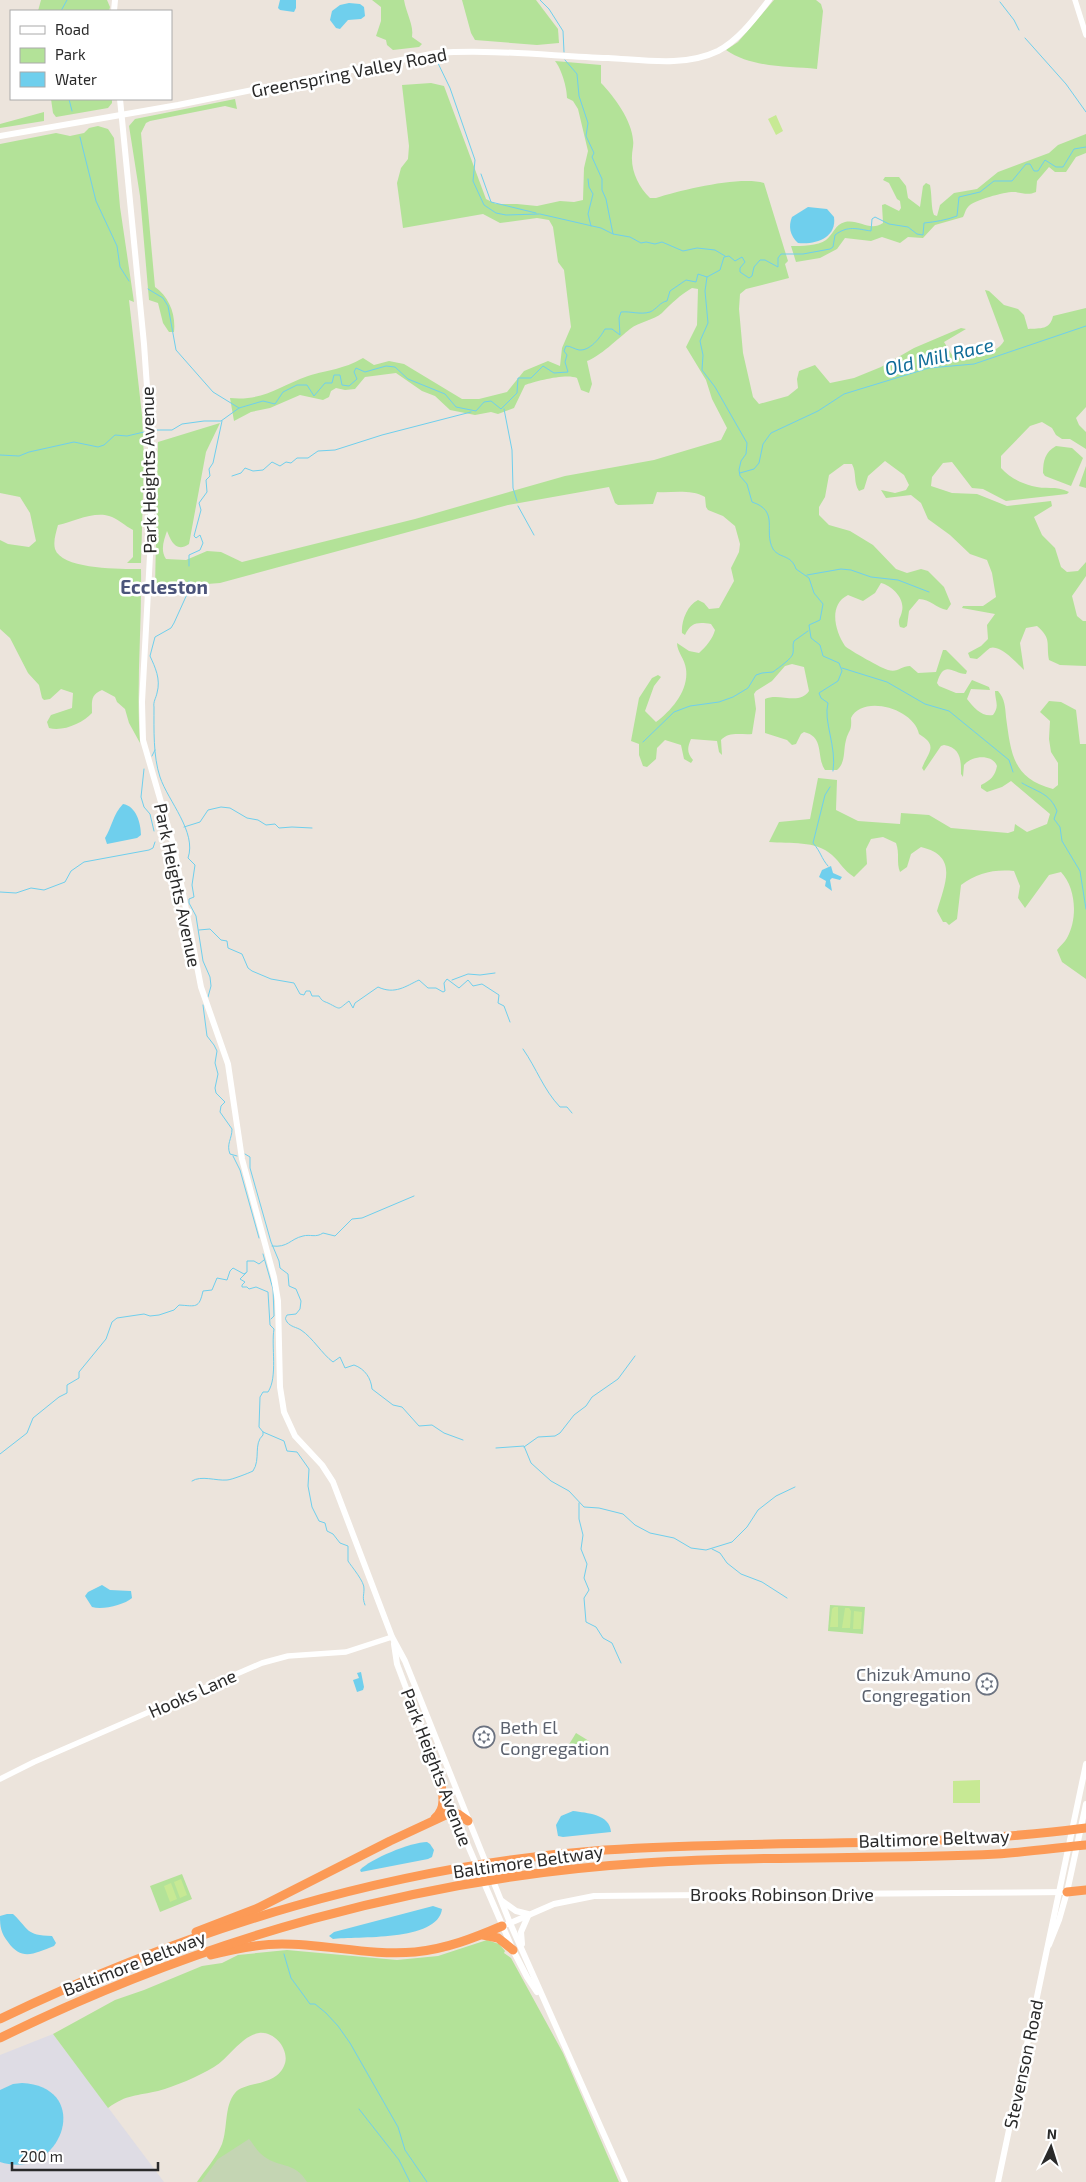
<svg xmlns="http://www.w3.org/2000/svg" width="1086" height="2182" viewBox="0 0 1086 2182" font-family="'Exo 2',sans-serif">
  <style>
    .industrial { fill: #dedce4 }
    .green { fill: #b3e298 }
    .cemetery { fill: #c4d5b3 }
    .pitch { fill: #c7e994 }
    .water { fill: #6fcfed }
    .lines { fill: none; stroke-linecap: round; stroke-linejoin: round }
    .stream { stroke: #6fcfed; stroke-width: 1 }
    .tertiary { stroke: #fff; stroke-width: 5.5 }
    .secondary { stroke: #fff; stroke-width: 6 }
    .motorway { stroke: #fc9a56; stroke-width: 9 }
    .labels { text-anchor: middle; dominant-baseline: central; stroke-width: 5; stroke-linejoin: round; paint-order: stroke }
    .street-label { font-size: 18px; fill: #2a2a2a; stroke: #fff }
    .worship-label { font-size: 18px; fill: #5b616d; stroke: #fff; text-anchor: end }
    .water-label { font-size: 19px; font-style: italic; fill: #0f6c98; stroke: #fff }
    .neighbourhood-label { font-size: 19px; font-weight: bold; fill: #4b547a; stroke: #fff }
  </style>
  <rect width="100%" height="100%" fill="#ece4dc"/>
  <polygon class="industrial" points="53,2034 164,2182 0,2182 0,2055"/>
  <g class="green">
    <polygon points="41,0 107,0 110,7 109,11 38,11"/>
    <path d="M372,0h32c2,13 10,25 8,37l10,7 -3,3 -26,3 -6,-5 -1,-5 -10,-4 5,-15v-14z"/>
    <polygon points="462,0 536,0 558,29 559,43 537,45 475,40 471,33"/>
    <path d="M774,0h42l5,4 2,7 -6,58c-29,-3 -65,-1 -91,-19l12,-8z"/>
    <path d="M555,61l46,4v18c13,13 31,38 32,57 1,5 -1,11 -1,16 -1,15 7,32 18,42h6c26,-8 83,-22 108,-15l24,78 -3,3 4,14 -43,11 -6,5 -1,15 4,44 10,44 6,7 29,-8 10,-8 -1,-9 2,-8 16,-6 15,18 24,-5 27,-11 33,-19 47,-20 5,1 -22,13 8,13c16,-1 43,2 52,-14l-19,-51 4,1 15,14 14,4 6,6 4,14c13,-1 22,1 25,-13l33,-8v99l-10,11 3,7 7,7v17l-16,-10h-8l-6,-4 -4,-7 -10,-6 -12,4 -29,30v12c8,9 19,15 31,18 13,4 24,-1 37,6l-2,2 -61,7 -23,-12 -11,-1 -20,-26 -9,1 -11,14 -1,9 21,7 25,1 30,12 44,-5 1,5 -18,11 8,18 13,13 6,19 6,5 11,-1 8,-9v14l-14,20 5,20 6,5h3v45l-26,-1 -11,-5c-3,-17 3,-21 -12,-34l-11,2 -6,15 4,27c-6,-6 -24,-26 -34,-22 -4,3 -9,8 -13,11l-7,-1 -2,-5 13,-7 7,-7 -1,-14 8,-11 -33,-6 1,-2h20l13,-9 -4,-24 -5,-13 -17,-6 -20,-19 -22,-16 -7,-16 -10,-8 -25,3 -5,-8 14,3 11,-3 3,-5 -5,-10 -19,-14 -17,15 -4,13 -5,2c-6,-9 -2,-18 -7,-27h-8l-15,11 -4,22 -6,10v8l10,10 21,6 23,14 23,24 11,4 14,-4 7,2 16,16 7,17 -4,6c-11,-2 -17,-11 -28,-11l-10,12 -2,15 -3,2 -4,-1c-3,-8 1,-9 2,-16 3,-13 -10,-25 -21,-28l-6,10 -12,8 -15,-6c-20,10 -13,36 -3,51 4,4 38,23 43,24 10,3 13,-4 22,-4l8,7 18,-1 7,-22h3l21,21 -1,3c-13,0 -22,-15 -29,9l2,3 17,7h8l8,-13 17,7 1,3 -19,-1 -4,10c7,9 15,18 26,16 7,-9 2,-14 2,-24h3c7,8 7,16 8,26 5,37 7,62 47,72l5,-4v-22l-7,-11 -2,-13 1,-18 -10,-9 9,-11 12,1 15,8 4,34h6v235l-24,-17 -5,-12c3,-4 8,-8 10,-12 11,-20 9,-50 -6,-66l-12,3 -24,33 -7,-10 2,-12 -6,-15c-20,-2 -37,2 -53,14l-4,34 -8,6 -3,-3h-3l-6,-11c8,-28 22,-55 -16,-64l-10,7 -4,13 -7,5c-4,-10 0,-18 -4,-29l-13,-6 -12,2 -5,10 1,15 -13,13c-11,-7 -13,-14 -22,-22 -16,-15 -42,-11 -63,-13l10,-20 31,-3 8,-41 19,2 -1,30 22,11 42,3 1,-11 28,2 22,13 57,5 6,-2 1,-7 12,8 20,-8 3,-10 -39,-33 -9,6 -15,5 -6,-4v-3c10,-5 14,-9 16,-19 -5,-13 -26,-10 -33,-1l-1,12 -2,-3c0,-14 0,-26 -17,-29l-3,1 -17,25 -2,-3c6,-16 17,-22 -3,-34 -5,-26 -57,-40 -68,-16 1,14 -2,11 -5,22 -3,11 0,22 -9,30h-12c-9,-13 0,-33 -21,-38l-3,2 -5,10 -4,1 -5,-5 -22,-7v-34c14,-7 34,7 44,-8l-5,-24 -12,-3 -7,2 -13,15 -16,10 -2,3 2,15 -4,25c-11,1 -23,-3 -31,6l1,15 -3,-3 -2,-11 -26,-2c-4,9 -4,14 2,21l-2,3 -7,-4 -3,-14 -16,-5 -8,8 -1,11 -9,8 -4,-1 -4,-11v-11l-8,-3 8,-43 13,-20 6,-3 3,2 -7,9 -9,25 11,11c16,-12 33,-32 30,-53 -1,-10 -9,-17 -9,-26l12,8 10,2c7,-6 14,-15 16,-23l-4,-6c-13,-2 -20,-2 -26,11l-3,-2c-1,-11 5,-28 16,-33l6,3 5,6 10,-1 15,-27 -3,-13 8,-16 1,-8 -5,-18 -12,-10 -15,-6 -2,-3 -1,-10c-14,-8 -33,-4 -48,-5l-4,12 -35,1 -3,-2 -6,-16 -101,18 -288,78 -65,5 3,-146 62,-19 -14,29 -17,92c-13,9 -18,-3 -22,-13 -3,9 -7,19 -1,28l20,1 21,-9 14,1 21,10 173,-43 150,-43 89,-16 67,-20 6,-12 -15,-29 -6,-19 -20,-33 11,-22 1,-36 -6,-1c-12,7 -20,15 -30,25 -8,7 -23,9 -32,16 -10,8 -32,29 -43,32l5,23 -3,9 -8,-3 -4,-12c-10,-5 -42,3 -52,7l-11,23 -16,6 -7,-2 -16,3 -25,-5 -15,-14 -13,-5 -26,-18 -31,4 -10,12 -10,1 -9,-2 -5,3 -2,6 -6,3 -23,-5 -30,13 -19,4 -17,9 -4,-23c34,3 47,-11 78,-22 22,-7 34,-6 55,-18l11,7 15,-4 15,3 58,35h17l28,-7 17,-21 24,-10 12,5 2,-18 9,-21 -7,-57 -6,-8 -5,-35 -4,-7 -12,-2 -37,5 -17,-9 -80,14 -6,-45 4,-15 7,-9 1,-13 -7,-61 29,-2 13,3 42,113 10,5h21l20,2 23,-5 14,1 9,-2 1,-32 4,-17 -10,-42 -5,-8 -6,-3c0,-11 -6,-30 -12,-37z"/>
    <polygon points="51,99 112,99 112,103 108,108 56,117 53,113"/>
    <path d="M235,99l2,10 -12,-3 -75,15 -4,2 -5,10 14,154c14,10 21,27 19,45h-5l-6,-9 -5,-20 -9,-3 -9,-104 -11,-70 6,-7z"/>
    <polygon points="44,112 44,121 0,128 0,124"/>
    <path d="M98,126l10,3 6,9 6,69 14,95 -5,-2 13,115 2,44 -3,104h-14l6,-6v-27c-8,-4 -16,-12 -24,-14 -15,-5 -37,6 -51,9 -2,8 -5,16 -3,24 7,21 68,20 86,20 1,58 -5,116 -1,174l-11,-20 -4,-14 -8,-7 -2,-5 -13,-7c-12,5 -10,12 -10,23 -9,10 -29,19 -43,15l-2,-6 4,-7 21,-7 1,-15 -12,-4 -11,10 -6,1 -2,-2 -3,-13 -11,-12 -18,-35 -10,-9v-89l8,4 21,3 7,-6 -6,-28 -10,-16 -20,-4v-349l56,-11 14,3 14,-3 5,-5z"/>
    <path d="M1086,134v19l-10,4 -10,15h-11l-6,-5 -12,14 -1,11c-9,4 -14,0 -23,0 -8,0 -40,8 -45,15 -3,3 -3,7 -5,10l-28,8 -12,13 -15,-1 -8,6 -18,-6 -11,4 -26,-3 -8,11 -17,9 -24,4 -5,-16c10,0 27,0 35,-6 7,-5 9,-16 19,-18 14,-3 25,10 38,1l-1,-18 3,-1 14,7 2,-3 -1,-7 -3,-2 -8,-16 -6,-3 2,-3h14l7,9 2,12 12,9 3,-21 3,-3 4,2c2,9 1,24 4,30l3,1 3,-11 14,-12 23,-4 21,-17 51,-19 9,-8z"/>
    <path d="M1056,446l16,2 11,10 -12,28 -26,-10 -2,-3c0,-12 2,-21 13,-27z"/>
    <polygon points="1086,466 1086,488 1079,486"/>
    <polygon points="830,1605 865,1607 863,1634 828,1631"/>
    <polygon points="576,1733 589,1741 581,1754 568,1746"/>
    <polygon points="182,1874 192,1899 160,1912 150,1886"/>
    <path d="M487,1940l12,4 6,7 -1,2 7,5 52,95 56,129h-422c8,-12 20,-25 25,-38 6,-16 2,-38 13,-51 10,-12 40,-6 49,-27 7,-15 -9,-35 -25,-33 -18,3 -30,25 -45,34 -17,10 -38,19 -56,24 -21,5 -31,3 -50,17l-55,-74 62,-34 29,-10 58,-24 20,-3 16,-8 49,-5 110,10 41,-4z"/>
  </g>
  <path class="cemetery" d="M249,2139c4,4 7,11 12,15 16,15 33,6 46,28h-106l17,-23z"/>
  <g class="pitch">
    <polygon points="776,115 783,131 776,135 768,119"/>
    <polygon points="834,1607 838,1607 838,1627 830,1627 832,1609"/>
    <polygon points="845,1608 849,1608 851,1611 850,1628 842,1628"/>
    <polygon points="854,1611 862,1612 861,1629 853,1629"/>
    <polygon points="980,1780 980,1803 953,1803 953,1781"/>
    <polygon points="181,1879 187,1895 180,1898 174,1882"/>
    <polygon points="171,1883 177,1899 170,1902 164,1886"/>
  </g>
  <g class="water">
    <polygon points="280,0 296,0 296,8 294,12 280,10 278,8"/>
    <polygon points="349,3 360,4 364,7 365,16 361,19 348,20 340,29 336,28 330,20 332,11 340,5"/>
    <path d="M808,207l19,2 7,8c3,21 -19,28 -36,26 -8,-7 -10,-17 -6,-26z"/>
    <path d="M123,804c13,2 18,19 18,31l-4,3 -30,6 -2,-6c7,-11 8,-24 18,-34z"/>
    <polygon points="831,866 833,873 842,877 840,880 832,878 830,880 832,891 825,886 826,881 819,877 822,870"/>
    <path d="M102,1585l8,5 21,1 1,7c-8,7 -29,12 -40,9l-7,-11 3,-4z"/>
    <polygon points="361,1672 364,1687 363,1690 357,1692 353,1680 359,1678 357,1673"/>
    <path d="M573,1811c14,2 37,3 38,21l-48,5 -5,-1 -2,-11 5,-9z"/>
    <path d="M427,1842l3,2 4,6 -2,7 -4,2 -67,13 -1,-2c10,-11 51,-28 67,-28z"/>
    <path d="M433,1906l9,3c-4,33 -86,27 -109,30l-4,-3 5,-4z"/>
    <path d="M7,1914h6c17,16 12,21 39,22l4,7 -2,3c-19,7 -32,16 -46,-4 -7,-9 -8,-15 -8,-26z"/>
    <path d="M22,2083c73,4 39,99 -22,79v-72l13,-6z"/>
  </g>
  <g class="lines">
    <g class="stream">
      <polyline points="540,0 549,9 563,31 564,52"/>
      <polyline points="1000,2 1014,20 1019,30"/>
      <polyline points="61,11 67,0"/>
      <polyline points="1025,38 1066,84 1086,112"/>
      <polyline points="435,57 450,88 475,160 473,181 484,205 496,213 506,215 539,214"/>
      <polyline points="565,60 577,74 579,96 588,123 586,136 594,153 592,157 602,179 602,190 606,199 613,234 630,237 641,243 646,242 655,244 662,242 683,251 697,248 715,250 725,256"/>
      <polyline points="69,99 72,111"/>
      <polyline points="80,137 96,201 117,246 120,267 129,281"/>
      <polyline points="481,174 491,202 536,213"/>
      <polyline points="588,179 589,187 593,194 588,214 591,226"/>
      <polyline points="540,214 601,228 613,234"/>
      <path d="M707,277l-2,14 3,32 -8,18 3,14 -1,15 13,17 32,56 -1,11 -5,7 -2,9 1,6 7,8 5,18c28,9 11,29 21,47 7,10 18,5 23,20l13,9 5,15 9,11 -3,16 -11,5 2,13 9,7 3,11 16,7 3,8 -4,10 -19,12 2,5 7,5c-5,18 9,44 5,68"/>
      <polyline points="148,289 163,298 168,306 176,350 213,392 239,408"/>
      <polyline points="504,409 512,450 513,488 517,501"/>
      <path d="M156,430h16l10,-6 22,-3h17l18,-13 24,-7 12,3 8,-12 14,-7h10l7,11 11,-13h7l2,-8h6l2,10 7,1 8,-7 -3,-7 2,-4 9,4 21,-6 9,1 13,12 37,15 11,13 20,4 8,-9 7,-1 10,8 16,-16 1,-15h13l12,-12 11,7 14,-1 -3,-10 2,-7 -3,-4 2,-5c5,0 8,3 13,4 11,1 21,-12 26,-21h7l8,6 -1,-17 2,-6c10,-1 19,3 29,0 7,-3 10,-10 17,-11l3,-10 16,-11 10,2 2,-8 9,3 13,-7 4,-13 5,-1 6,5 7,-4 3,5 -5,6v4l9,6 3,-2 2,-9 6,-7h5l13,7v-9l3,-4h22l27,-5 3,-2 2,-12c13,-10 22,-6 36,-4l1,-12 3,-2 14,7 19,3 9,7 6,1 1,-12c10,-1 23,-3 33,-7l2,-19 21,-5 14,-11h18l14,-17h4l4,7h4l7,-11 11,7h7l11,-18 12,-2"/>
      <polyline points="0,455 19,456 29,452 74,442 98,447 104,445 115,435 127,436 144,432"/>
      <polyline points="740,473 754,469 759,463 763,444 771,433 818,411 844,394 929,368 974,364 1086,326"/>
      <polyline points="232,476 241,473 245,468 253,471 263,470 272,462 280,466 286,462 291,463 297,458 308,458 318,451 335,450 382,435 471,412"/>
      <polyline points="518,506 534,535"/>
      <polyline points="189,566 189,555 200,550 203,543 200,535 196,538 194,536 201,510 199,503 207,492 206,480 210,476 209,469 213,463 222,421"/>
      <polyline points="807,575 841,569 851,570 871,577 898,580 929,592"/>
      <path d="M189,581l-1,11 -14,31 -3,5 -16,9 -5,19c5,11 11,23 7,37 -1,5 -4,9 -3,14 0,22 -1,49 6,70 8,24 37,55 28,81l7,7 -3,20 2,12 -5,2v4l7,13 7,45 7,16 1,9 -3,11"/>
      <polyline points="842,668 887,682 925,704 949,711 1009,760 1013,772"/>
      <path d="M643,742l31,-30 16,-6 29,-4 14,-5 15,-9 8,-13 6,-2 11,-1c5,-4 20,-14 20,-19 1,-5 -1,-7 1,-12l14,-10"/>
      <polyline points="152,756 155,750"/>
      <polyline points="144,769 141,797 144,807 150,814 154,831"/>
      <path d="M1022,783c15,9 28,10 35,28l-3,8 6,8 2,14 18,30 6,38"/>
      <polyline points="184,827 200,822 208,810 221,807 230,808 247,818 258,820 266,825 275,824 279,828 292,827 312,828"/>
      <path d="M828,866c-7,-8 -7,-14 -15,-23l12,-48 5,-8"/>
      <polyline points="0,892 16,893 31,888 44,890 65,882 71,871 84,862 149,850 153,848 155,842"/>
      <path d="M199,930l11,-1 11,11 6,1 1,7 14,6 6,14 4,3 19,8 23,4 6,11 4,1 2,-4h4l2,5h7c3,5 4,5 9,7 14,7 9,7 21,-2l4,7 2,-5 23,-16c17,8 28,-1 41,-7l9,8h8l7,4 2,-1 -1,-8 3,-4 12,9 9,-8 5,6 9,-2 17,11 -1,8 6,3 6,16"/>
      <polyline points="452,980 468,974 480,975 495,973"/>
      <path d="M203,1005l4,31 7,9 3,6 -2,12 3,11 -3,14 1,5 9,9 -4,4 -1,6 12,17c0,10 -6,15 -2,25l7,2"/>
      <path d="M523,1049c14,20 20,40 37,58h7l5,6"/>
      <path d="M245,1154l5,3v11l21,74 8,19 1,7 8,6 1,12 7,3 5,12 -1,8 -4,5 -9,1c-2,4 -2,3 0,7 4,5 9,5 14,8 12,8 21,24 32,32l7,-5 5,11 9,-3c11,4 17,13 18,24l21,16 9,2 17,19 13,-1 12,8 19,7"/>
      <polyline points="233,1156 240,1170 259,1238"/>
      <path d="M272,1246c16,2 18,-7 31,-10 7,-2 13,2 20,-3l12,3 17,-17 10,-1 52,-22"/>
      <polyline points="263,1254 273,1289 274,1316 271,1319"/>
      <path d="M246,1273l-6,6 5,3 -3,3v2h5l2,2 7,-2 12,5 2,33 4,4c-3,17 4,48 -6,63h-5l-3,5 -1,30 4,5 21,9 3,10 10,1 12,17 -1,17 4,21 7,14 6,2 2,8 6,3 7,9 8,3v15c3,5 17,21 16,28 0,7 -2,8 1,16"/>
      <polyline points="524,1447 538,1437 555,1436 560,1433 574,1415 586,1406 592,1397 618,1379 635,1356"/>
      <polyline points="496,1448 524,1446 531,1463 551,1481 569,1491 584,1507 599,1508 623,1514 635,1525 650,1533 674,1538 691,1548 706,1550 732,1542 747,1527 758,1510 776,1496 795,1487"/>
      <path d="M0,1454l27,-21 6,-15 26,-21 8,-4v-8l12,-7v-6l27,-33 6,-17 5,-4 27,-4 6,2 9,-1 15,-5 5,-5c17,1 20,4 24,-14l9,-1 5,-12 10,2 3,-9 3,-3 11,6 3,-2v-11h7l5,3 5,-4"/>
      <path d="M192,1481c9,-6 24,0 35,-1 4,0 22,-7 26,-9 8,-12 0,-27 10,-36v-3"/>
      <polyline points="579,1503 579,1519 583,1535 581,1549 587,1564 584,1578 589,1590 584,1598 586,1622 596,1627 603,1638 612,1643 621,1663"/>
      <polyline points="712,1549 720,1553 727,1563 741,1574 762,1582 787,1598"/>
      <polyline points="284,1954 291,1978 310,2004 315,2004 326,2013 338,2026 350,2043 398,2127 405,2150 427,2182"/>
      <polyline points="359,2109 399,2160 410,2182"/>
    </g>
    <g class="tertiary">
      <polyline points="1075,0 1086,35"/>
      <polyline points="0,1779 34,1762 262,1663 288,1656 346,1652 392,1637"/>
    </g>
    <g class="secondary">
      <polyline points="114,11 115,0"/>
      <polyline points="120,99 144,344 151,444 151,537 142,702 143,740 174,847 201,987 228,1064 242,1159 274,1277 278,1301 280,1387 284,1412 295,1436 322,1465 333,1482 392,1637 405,1661 510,1923 625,2182"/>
      <path d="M0,136l178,-31 258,-52c57,-4 115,3 172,5 36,2 77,9 110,-7 21,-11 37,-33 51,-51"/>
      <polyline points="394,1644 397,1664 439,1776"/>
      <polyline points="444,1790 513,1950 527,1977 537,1992"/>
      <polyline points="502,1901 516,1911 528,1914"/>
      <polyline points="508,1924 554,1904 594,1896 1067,1892"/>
      <polyline points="522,1944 521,1932 528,1916"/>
      <polyline points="1049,1945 1059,1920 1067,1892 1086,1804"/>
      <polyline points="998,2182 1086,1764"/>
    </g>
    <g class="motorway">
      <path d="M435,1818c14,-11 6,-31 3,-46"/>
      <polyline points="1067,1892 1086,1890"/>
      <polyline points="196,1932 258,1908 390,1841 448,1814 458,1814 468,1821"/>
      <polyline points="483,1935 498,1938 513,1950"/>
      <path d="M211,1955c23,-6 46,-11 71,-11 44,0 89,12 133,8 31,-3 59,-14 87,-26"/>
      <path d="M0,2019c189,-91 395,-154 605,-169 160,-11 322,-1 481,-22"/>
      <path d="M0,2038c201,-99 420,-161 644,-175 118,-8 235,-3 353,-9 30,-2 59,-6 89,-9"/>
    </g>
  </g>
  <defs>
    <g id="synagogue-ring" transform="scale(1.125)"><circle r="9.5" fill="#fff" stroke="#6b7280" stroke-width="1.5"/><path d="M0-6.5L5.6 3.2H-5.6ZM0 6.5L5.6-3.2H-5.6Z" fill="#6b7280"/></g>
  </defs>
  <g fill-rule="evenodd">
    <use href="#synagogue-ring" x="987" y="1684"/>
    <use href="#synagogue-ring" x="484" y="1737"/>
  </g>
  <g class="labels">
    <g class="street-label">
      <text transform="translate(349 72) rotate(-11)">Greenspring Valley Road</text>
      <text transform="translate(148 470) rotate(-91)">Park Heights Avenue</text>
      <text transform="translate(178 885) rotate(78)">Park Heights Avenue</text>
      <text transform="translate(192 1693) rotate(-24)">Hooks Lane</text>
      <text transform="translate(437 1767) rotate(69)">Park Heights Avenue</text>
      <text transform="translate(934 1838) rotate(-2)">Baltimore Beltway</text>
      <text transform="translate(528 1861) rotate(-8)">Baltimore Beltway</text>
      <text x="782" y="1894">Brooks Robinson Drive</text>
      <text transform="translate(134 1963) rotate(-21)">Baltimore Beltway</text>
      <text transform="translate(1023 2064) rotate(-78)">Stevenson Road</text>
    </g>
    <g class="worship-label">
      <text x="971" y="1674">Chizuk Amuno<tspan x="971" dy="21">Congregation</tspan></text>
      <text x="500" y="1727" text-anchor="start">Beth El<tspan x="500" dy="21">Congregation</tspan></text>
    </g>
    <g class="water-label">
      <text transform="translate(939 356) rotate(-13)">Old Mill Race</text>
    </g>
    <g class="neighbourhood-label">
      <text x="164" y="586">Eccleston</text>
    </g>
  </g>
  <rect x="10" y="10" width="162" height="90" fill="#ffffff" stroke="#aaaaaa"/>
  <rect x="20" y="26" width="25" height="8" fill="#ffffff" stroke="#aaaaaa"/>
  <text x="55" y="35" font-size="15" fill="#2a2a2a">Road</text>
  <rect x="20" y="48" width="25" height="15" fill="#b3e298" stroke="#aaaaaa"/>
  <text x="55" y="60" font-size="15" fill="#2a2a2a">Park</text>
  <rect x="20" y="72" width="25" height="15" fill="#6fcfed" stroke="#aaaaaa"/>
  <text x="55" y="85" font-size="15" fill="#2a2a2a">Water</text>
  <g transform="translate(1051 2147) rotate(4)" stroke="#ffffff" stroke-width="4" paint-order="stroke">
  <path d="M0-4L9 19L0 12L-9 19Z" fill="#2a2a2a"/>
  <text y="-8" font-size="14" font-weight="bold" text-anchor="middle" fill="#2a2a2a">N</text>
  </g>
  <path d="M12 2162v8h146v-8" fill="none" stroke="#2a2a2a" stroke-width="2.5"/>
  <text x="20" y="2162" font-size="15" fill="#2a2a2a" stroke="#ffffff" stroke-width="4" paint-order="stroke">200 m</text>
</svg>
